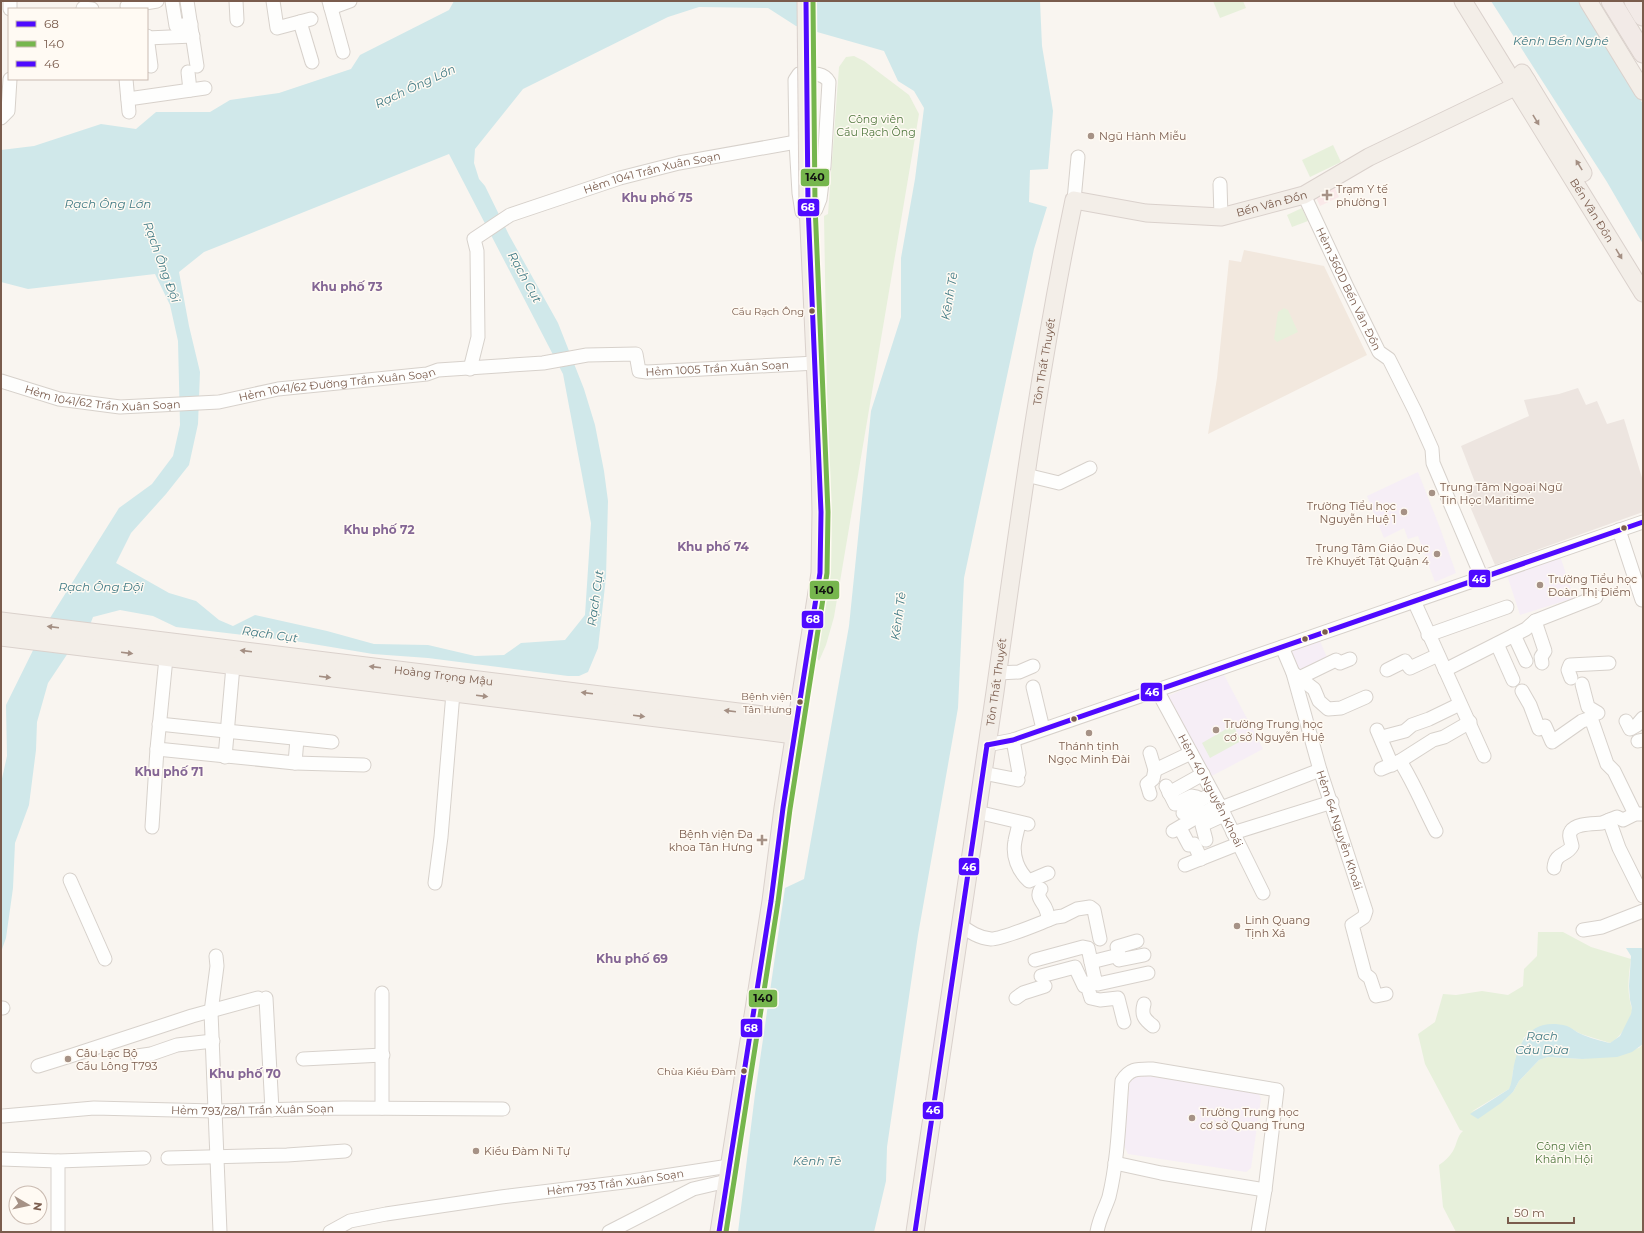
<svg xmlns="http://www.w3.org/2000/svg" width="1644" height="1233" viewBox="0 0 1644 1233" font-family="Montserrat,sans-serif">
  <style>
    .residential { fill: #f2e8de }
    .industrial { fill: #ede5e0 }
    .education { fill: #f6eef6 }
    .medical { fill: #fae9e9 }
    .green { fill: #e7f0db }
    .water { fill: #d0e8ea; fill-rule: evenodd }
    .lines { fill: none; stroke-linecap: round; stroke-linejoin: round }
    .minor-casing { stroke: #d7d1cb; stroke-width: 15 }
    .major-casing { stroke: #dad1cc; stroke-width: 19 }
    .highway-casing { stroke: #dad1cc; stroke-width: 21 }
    .minor { stroke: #fefefd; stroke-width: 13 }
    .major { stroke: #f3eee8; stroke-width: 17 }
    .highway { stroke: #f2eae7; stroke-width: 19 }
    .major-bridge-casing { stroke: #dad1cc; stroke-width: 19; stroke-linecap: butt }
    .major-bridge { stroke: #f3eee8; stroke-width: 17 }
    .bus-1-casing { stroke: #fffaf3; stroke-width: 8 }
    .bus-2-casing { stroke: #fffaf3; stroke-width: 8 }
    .bus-3-casing { stroke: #fffaf3; stroke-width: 8 }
    .bus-1 { stroke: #4f0aff; stroke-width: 5 }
    .bus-2 { stroke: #76b64d; stroke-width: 5 }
    .bus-3 { stroke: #4f0aff; stroke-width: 5 }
    .oneway { fill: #a48f83 }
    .poi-dot { fill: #a69286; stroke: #fffaf3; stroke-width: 1.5 }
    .bus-dot { fill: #7a5c4d; stroke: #fffaf3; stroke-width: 1.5 }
    .labels { text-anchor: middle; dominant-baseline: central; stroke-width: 3; stroke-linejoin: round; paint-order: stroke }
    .bus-label { font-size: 10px; fill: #7a5c4d; stroke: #fffaf3; text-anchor: end }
    .park-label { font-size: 11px; fill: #537a41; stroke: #fffaf3 }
    .poi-label { font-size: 11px; fill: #7a5c4d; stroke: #fffaf3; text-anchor: start }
    .street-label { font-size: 11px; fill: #7a5c4d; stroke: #fffaf3 }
    .water-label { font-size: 12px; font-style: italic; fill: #437c86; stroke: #fffaf3 }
    .neighbourhood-label { font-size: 12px; font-weight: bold; fill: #846695; stroke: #fffaf3 }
    .line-badge { stroke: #fffaf3; stroke-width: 1.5 }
    .badge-label { font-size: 11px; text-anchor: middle; font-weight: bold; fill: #fff }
    .pale-badge-label { font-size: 11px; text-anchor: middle; font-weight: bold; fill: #111 }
  </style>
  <rect width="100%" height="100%" fill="#f9f5f0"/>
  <polygon class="residential" points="1244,250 1324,266 1367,355 1208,434 1217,378 1229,260 1241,262"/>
  <polygon class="industrial" points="1578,388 1586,405 1597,401 1607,424 1624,419 1643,481 1643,512 1495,565 1463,490 1476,485 1461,446 1529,416 1524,400 1559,394"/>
  <g class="education">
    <polygon points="1418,472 1440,528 1456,573 1435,582 1418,536 1408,539 1404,528 1384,538 1367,496"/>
    <polygon points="1559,553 1574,598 1520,615 1506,572"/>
    <polygon points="1319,639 1329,662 1298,676 1286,652"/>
    <polygon points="1223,673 1263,749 1206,779 1163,698"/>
    <polygon points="1145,1073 1259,1094 1261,1099 1251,1168 1246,1172 1128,1154 1124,1146 1123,1136 1130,1082 1139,1074"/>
  </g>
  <polygon class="medical" points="1333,184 1339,197 1320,206 1314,193"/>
  <g class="green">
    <polygon points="1213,1 1243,1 1246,8 1220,18"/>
    <polygon points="854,56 864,61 909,95 919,114 834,617 826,645 819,661 817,658 826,601 829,509 824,216 828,214 839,67 846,57"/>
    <polygon points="1333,145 1341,162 1310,177 1302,160"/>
    <polygon points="1302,208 1308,221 1292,227 1287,215"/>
    <polygon points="1284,308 1288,310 1298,332 1277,342 1274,339 1278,312"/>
    <polygon points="1233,725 1241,741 1210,758 1202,743"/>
    <path d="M1538,932h25l28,15 40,12c-2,13 -4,29 -1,42 0,3 2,5 2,9 -1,10 -12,29 -22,33l-29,-9 -13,-7 -9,-2 -35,12 -11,33 -1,13 -3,6 -38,23 38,-17 4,-3 6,-11 20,-21 9,-3 34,2 57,-11 4,-4v188h-187l-13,-25 -4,-42c6,-4 10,-8 14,-14 4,-7 4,-15 10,-20l-3,-1 -35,-66 -7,-30 17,-12 8,-28 13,1 26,-4 26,4 15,-9 1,-17 13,-13z"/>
  </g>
  <g class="water">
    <path d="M454,1h586l2,45 11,65 -5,58 -18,1 -1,32 18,5 -13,42 -70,329 -6,130 -40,227 -31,212 -1,34 -12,51h-136l17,-138 30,-206 19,-9 45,-253 22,-215 30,-94v-59l14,-79 9,-71 -10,-17 -16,-10 -14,-30 -88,-25 -28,-18 -69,-1 -31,10 -145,72 -48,60 -1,14 5,16 6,7 24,49 49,88 26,66 11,36 9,46 4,30 -2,76 -8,71 -10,24 -9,4h-11l-140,-18 -55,-4 -78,-13 -119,-14 -23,-11 -33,-6 -27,7 -5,13 -16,17 -24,36 -11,39 -1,28 -7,55 -14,38 -2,45 -7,50 -5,14v-169l6,-27 -1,-51 39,-79 74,-118 33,-24 21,-28 7,-31 -2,-84 -8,-36 -15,-31 -127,15 -27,-7v-132l33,-4 67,-22 35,5 20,-17h54l20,-12 49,-7 72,-24 9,-14 89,-45zM449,154l114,220 28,149 -6,92 -20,25 -44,3 -17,12 -29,1 -47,-11 -54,-1 -47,-13 -72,-16 -22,11 -14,-6 -23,-19 -27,-8 -53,-30 15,-30 35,-39 23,-29 9,-41 2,-52 -11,-46 -10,-54 25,-20z"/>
    <polygon points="1491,1 1580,1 1588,15 1643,104 1643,244 1607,182"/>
    <path d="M1626,948h17v96l-11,8 -15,5 -35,2 -34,-2 -9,3 -20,21 -6,11 -12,11 -23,16 -8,-5 39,-25c3,-6 3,-12 4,-18 5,-31 19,-54 54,-45 5,2 9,6 14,8 6,3 23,8 29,9l10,-7 11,-22 1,-6 -2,-8 -1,-14 2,-30z"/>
  </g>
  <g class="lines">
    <g class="minor-casing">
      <g id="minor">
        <polyline points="10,1 10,9"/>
        <polyline points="172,1 176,26 191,24"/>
        <polyline points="187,1 197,66"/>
        <polyline points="236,1 237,20"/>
        <polyline points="273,1 277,28 311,19"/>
        <polyline points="329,1 343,52"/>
        <polyline points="127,6 157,1"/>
        <polyline points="83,8 92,9"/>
        <polyline points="331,8 350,1"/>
        <polyline points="300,22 312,62"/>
        <polyline points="147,36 151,66"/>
        <polyline points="147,38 193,36"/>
        <polyline points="188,72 190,90"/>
        <polyline points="126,79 129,112"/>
        <polyline points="128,99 205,88"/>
        <polyline points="1,118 8,111 10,79"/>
        <polyline points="1220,184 1221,217"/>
        <path id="s1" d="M1304,195l43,92 32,65 10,7 26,52 17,38 1,14 49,115"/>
        <polyline points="1074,200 1078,157"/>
        <path d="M802,212l-3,-19 -3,-51 -1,-62 4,-6c10,0 24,-3 30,8l-5,84 -4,33 -4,10 -7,8"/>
        <path id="s2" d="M470,369l8,-32 -1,-86 -3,-12 36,-24 110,-37 59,-15 117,-21"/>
        <path id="s3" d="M1,381l58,18 61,8 99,-5 59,-13 149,-15 11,-4 105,-7 44,-8 49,-1 3,17 8,1 169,-9"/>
        <polyline points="1026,475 1059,483 1090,468"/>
        <polyline points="1619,530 1642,600"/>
        <polyline points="1414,601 1484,756"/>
        <polyline points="1535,621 1545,651 1541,657 1542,663"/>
        <polyline points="1428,635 1507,607"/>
        <polyline points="1514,635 1526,661"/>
        <polyline points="1497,644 1513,680"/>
        <path id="s4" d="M1282,647l11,26 27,97 46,141 -2,6 -12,8 13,49 5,4 6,18 10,-2"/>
        <polyline points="1387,670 1405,661 1410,668 1438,655"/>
        <polyline points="1445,670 1526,629 1535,621 1596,597"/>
        <polyline points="998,673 1019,672 1033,666"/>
        <polyline points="1293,673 1314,689 1319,701 1328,709 1341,708 1366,697"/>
        <polyline points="1299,678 1336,660 1340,663 1350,659"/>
        <polyline points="1571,678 1568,670 1570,665 1609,663"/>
        <polyline points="1582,684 1588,707 1598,713"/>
        <polyline points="1033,687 1043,729"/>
        <path id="s5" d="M1157,690l64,118 42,85"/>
        <polyline points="1522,691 1530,705 1539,729"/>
        <polyline points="1626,721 1630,729 1637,725 1643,718"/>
        <polyline points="159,724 332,742"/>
        <polyline points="1545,726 1552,742 1582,721 1591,718 1607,764 1614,771 1635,814"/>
        <polyline points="1377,730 1392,765"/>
        <polyline points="1382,737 1405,731 1412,725 1429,719 1460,704"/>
        <polyline points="1013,740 1019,773"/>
        <polyline points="1638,741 1643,740"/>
        <polyline points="987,745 1013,740 1643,522"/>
        <polyline points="157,749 295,763 364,765"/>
        <polyline points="225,757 233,666"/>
        <path d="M1400,761c14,22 24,47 36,70"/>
        <polyline points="295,763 297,739"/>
        <polyline points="1381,769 1400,761 1433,740 1444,737 1470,722"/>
        <polyline points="1155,770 1191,753"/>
        <polyline points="983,773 1018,780"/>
        <polyline points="1166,786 1175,804 1192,796 1197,797 1199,801"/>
        <polyline points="1169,793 1203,774"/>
        <polyline points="1150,794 1147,784 1153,779 1155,770 1150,753"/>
        <polyline points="1221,808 1320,770"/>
        <polyline points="977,812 1028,824"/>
        <polyline points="1183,813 1197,805 1199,801 1206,797"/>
        <polyline points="1609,820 1619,848 1643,896"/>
        <path d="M1019,823c-1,6 -3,12 -4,18 -3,15 3,30 14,40l19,-8"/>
        <polyline points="152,827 157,749 166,658"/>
        <polyline points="1180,828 1189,845 1194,844 1201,859"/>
        <polyline points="1173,831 1219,804"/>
        <polyline points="1233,833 1332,802"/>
        <polyline points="1206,840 1202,825 1224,815"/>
        <polyline points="1185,865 1238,844"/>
        <path d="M1554,868c1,-16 13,-12 18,-22 -1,-5 -4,-11 -1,-15 5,-8 22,-7 31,-8 5,-2 10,-4 15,-6l6,3 12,-6h8"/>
        <polyline points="70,880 105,959"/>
        <polyline points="435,883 441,837 453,693"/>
        <path d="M1041,889c-5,7 0,11 4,18 2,4 3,9 3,13"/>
        <path d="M960,925c10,7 19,13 31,14 13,0 51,-17 65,-22l7,-1 14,-7 13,-2 4,3 6,29"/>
        <polyline points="1583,930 1602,927 1643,911"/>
        <polyline points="1119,955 1117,947 1137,941"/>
        <polyline points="216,956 217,966 211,1012 220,1232"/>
        <polyline points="1035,960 1083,947 1088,948 1095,980 1098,984 1148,973"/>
        <polyline points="1091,962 1119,955 1119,960 1144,955"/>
        <polyline points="1041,976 1075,967 1084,986 1095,980"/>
        <polyline points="1087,985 1091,998 1100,1000 1118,998 1124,1022"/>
        <polyline points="266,998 272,1110"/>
        <polyline points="1016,998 1023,993 1045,986"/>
        <path d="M1144,1004c-3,11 0,15 9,22"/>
        <polyline points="1,1008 3,1008"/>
        <polyline points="137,1056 151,1054 177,1045 213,1041"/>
        <polyline points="303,1059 383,1055"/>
        <polyline points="38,1066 70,1056 192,1016 258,998"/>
        <polyline points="382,1108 382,993"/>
        <path id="s6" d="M3,1116l91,-8 121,3 129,-3 159,1"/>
        <polyline points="168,1158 287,1155 345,1151"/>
        <polyline points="1,1159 58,1161 144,1158"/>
        <polyline points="1115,1163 1161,1173 1265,1190"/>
        <polyline points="58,1232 58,1161"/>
        <path id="s7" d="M330,1232l20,-11 36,-7 115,-17 131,-16 97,-15"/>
        <polyline points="609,1232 693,1189 727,1181"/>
        <path d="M1097,1232c2,-13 8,-23 12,-35 9,-37 10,-78 13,-116 8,-13 16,-12 30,-12l125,21 -12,100 -7,42"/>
      </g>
    </g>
    <g class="major-casing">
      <g id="major">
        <path id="s8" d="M1463,1l180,292"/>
        <polyline points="1588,1 1643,91"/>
        <polyline points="1522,73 1583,173"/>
        <path id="s9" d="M1,621l795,98"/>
        <polyline points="1,637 794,735"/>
        <polyline points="719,1232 771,901 783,808 820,573 821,512 820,467 808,205"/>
        <path id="s10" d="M915,1232c27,-180 54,-360 80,-540 23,-164 45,-329 79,-492l72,13 75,4 83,-22 65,-38 158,-76"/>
      </g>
    </g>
    <g class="highway-casing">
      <g id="highway">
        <polyline points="1611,1 1643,53"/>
        <polyline points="1634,1 1643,16"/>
      </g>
    </g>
    <use href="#minor" class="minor"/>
    <use href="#major" class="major"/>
    <use href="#highway" class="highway"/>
    <g class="major-bridge-casing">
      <polyline id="major-bridge" points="806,1 808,205"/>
    </g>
    <use href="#major-bridge" class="major-bridge"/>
    <g class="bus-1-casing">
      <polyline id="bus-1" points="719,1232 771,901 783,808 820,573 821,512 808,205 806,1"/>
    </g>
    <g class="bus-2-casing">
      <polyline id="bus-2" points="726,1232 778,902 790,809 827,573 828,512 815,205 813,1"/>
    </g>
    <g class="bus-3-casing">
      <g id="bus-3">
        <polyline points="987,745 1013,740 1643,522"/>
        <polyline points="915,1232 987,745"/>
      </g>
    </g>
    <use href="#bus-1" class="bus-1"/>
    <use href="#bus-2" class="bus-2"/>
    <use href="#bus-3" class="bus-3"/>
  </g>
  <defs><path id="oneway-solid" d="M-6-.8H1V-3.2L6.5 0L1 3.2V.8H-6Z"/></defs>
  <g class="oneway">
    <use href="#oneway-solid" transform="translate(1536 120) rotate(59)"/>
    <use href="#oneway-solid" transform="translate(1579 165) rotate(-122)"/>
    <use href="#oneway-solid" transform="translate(1619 254) rotate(59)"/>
    <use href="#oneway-solid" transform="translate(53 627) rotate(-173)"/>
    <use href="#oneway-solid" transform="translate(246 651) rotate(-173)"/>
    <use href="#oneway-solid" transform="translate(127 653) rotate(7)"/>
    <use href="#oneway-solid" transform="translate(375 667) rotate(-173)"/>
    <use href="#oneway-solid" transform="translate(325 677) rotate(7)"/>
    <use href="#oneway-solid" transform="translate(587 693) rotate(-173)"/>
    <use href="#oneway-solid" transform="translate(482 696) rotate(7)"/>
    <use href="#oneway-solid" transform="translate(730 711) rotate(-173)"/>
    <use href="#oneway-solid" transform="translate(639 716) rotate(7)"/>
  </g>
  <g class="poi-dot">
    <circle cx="1091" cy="136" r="4"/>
    <path d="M1325 189h4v4h4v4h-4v4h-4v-4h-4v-4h4z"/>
    <circle cx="1432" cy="493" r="4"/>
    <circle cx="1404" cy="512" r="4"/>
    <circle cx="1437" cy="554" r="4"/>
    <circle cx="1540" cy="585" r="4"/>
    <circle cx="1216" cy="730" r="4"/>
    <circle cx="1089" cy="733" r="4"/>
    <path d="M760 834h4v4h4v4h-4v4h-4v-4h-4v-4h4z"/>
    <circle cx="1237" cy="926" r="4"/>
    <circle cx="68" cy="1059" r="4"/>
    <circle cx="1192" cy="1118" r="4"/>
    <circle cx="476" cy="1151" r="4"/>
  </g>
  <g class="bus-dot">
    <circle cx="812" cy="311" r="3.5"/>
    <circle cx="1624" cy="528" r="3.5"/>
    <circle cx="1325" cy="632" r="3.5"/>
    <circle cx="1305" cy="639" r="3.5"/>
    <circle cx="800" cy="702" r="3.5"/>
    <circle cx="1074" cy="719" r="3.5"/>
    <circle cx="744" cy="1071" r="3.5"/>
  </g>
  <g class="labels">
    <g class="bus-label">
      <text x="804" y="311">Cầu Rạch Ông</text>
      <text x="792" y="696">Bệnh viện<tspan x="792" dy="13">Tân Hưng</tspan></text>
      <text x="736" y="1071">Chùa Kiều Đàm</text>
    </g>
    <g class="park-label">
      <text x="876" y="119">Công viên<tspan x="876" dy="13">Cầu Rạch Ông</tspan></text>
      <text x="1564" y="1146">Công viên<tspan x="1564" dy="13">Khánh Hội</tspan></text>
    </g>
    <g class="poi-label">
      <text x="1099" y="136">Ngũ Hành Miễu</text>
      <text x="1336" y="189">Trạm Y tế<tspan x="1336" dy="13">phường 1</tspan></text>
      <text x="1440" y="487">Trung Tâm Ngoại Ngữ<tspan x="1440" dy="13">Tin Học Maritime</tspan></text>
      <text x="1396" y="506" text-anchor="end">Trường Tiểu học<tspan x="1396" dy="13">Nguyễn Huệ 1</tspan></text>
      <text x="1429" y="548" text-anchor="end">Trung Tâm Giáo Dục<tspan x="1429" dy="13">Trẻ Khuyết Tật Quận 4</tspan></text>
      <text x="1548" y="579">Trường Tiểu học<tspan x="1548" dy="13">Đoàn Thị Điểm</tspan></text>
      <text x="1224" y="724">Trường Trung học<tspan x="1224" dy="13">cơ sở Nguyễn Huệ</tspan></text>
      <text x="1089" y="746" text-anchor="middle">Thánh tịnh<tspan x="1089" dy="13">Ngọc Minh Đài</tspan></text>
      <text x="753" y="834" text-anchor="end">Bệnh viện Đa<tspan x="753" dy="13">khoa Tân Hưng</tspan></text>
      <text x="1245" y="920">Linh Quang<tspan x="1245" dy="13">Tịnh Xá</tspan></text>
      <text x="76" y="1053">Câu Lạc Bộ<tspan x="76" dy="13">Cầu Lông T793</tspan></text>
      <text x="1200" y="1112">Trường Trung học<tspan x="1200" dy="13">cơ sở Quang Trung</tspan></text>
      <text x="484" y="1151">Kiều Đàm Ni Tự</text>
    </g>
    <g class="street-label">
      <text stroke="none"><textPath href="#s2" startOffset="323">Hẻm 1041 Trần Xuân Soạn</textPath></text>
      <text stroke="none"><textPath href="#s10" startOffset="1245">Bến Vân Đồn</textPath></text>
      <text stroke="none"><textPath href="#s8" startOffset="246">Bến Vân Đồn</textPath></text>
      <text stroke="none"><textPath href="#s1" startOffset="104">Hẻm 360D Bến Vân Đồn</textPath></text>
      <text stroke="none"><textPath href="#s10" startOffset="880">Tôn Thất Thuyết</textPath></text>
      <text stroke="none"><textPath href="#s3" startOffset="738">Hẻm 1005 Trần Xuân Soạn</textPath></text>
      <text stroke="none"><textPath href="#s3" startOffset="341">Hẻm 1041/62 Đường Trần Xuân Soạn</textPath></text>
      <text stroke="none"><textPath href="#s3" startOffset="104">Hẻm 1041/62 Trần Xuân Soạn</textPath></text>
      <text stroke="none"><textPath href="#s9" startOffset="446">Hoàng Trọng Mậu</textPath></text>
      <text stroke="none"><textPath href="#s10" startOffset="556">Tôn Thất Thuyết</textPath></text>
      <text stroke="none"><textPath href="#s5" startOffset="114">Hẻm 40 Nguyễn Khoái</textPath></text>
      <text stroke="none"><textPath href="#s4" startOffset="192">Hẻm 64 Nguyễn Khoái</textPath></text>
      <text stroke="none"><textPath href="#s6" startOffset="250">Hẻm 793/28/1 Trần Xuân Soạn</textPath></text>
      <text stroke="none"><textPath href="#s7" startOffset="291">Hẻm 793 Trần Xuân Soạn</textPath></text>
    </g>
    <g class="water-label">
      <text x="1561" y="40">Kênh Bến Nghé</text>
      <text transform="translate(415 86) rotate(-25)">Rạch Ông Lớn</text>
      <text x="108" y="203">Rạch Ông Lớn</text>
      <text transform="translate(162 262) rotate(70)">Rạch Ông Đội</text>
      <text transform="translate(525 277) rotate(61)">Rạch Cụt</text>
      <text transform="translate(949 296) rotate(-80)">Kênh Tẻ</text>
      <text x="101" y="586">Rạch Ông Đội</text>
      <text transform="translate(595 598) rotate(-82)">Rạch Cụt</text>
      <text transform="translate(898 616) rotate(-82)">Kênh Tẻ</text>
      <text transform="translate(270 634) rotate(8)">Rạch Cụt</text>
      <text x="1542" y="1035">Rạch<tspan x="1542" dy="14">Cầu Dừa</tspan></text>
      <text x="817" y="1160">Kênh Tẻ</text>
    </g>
    <g class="neighbourhood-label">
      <text x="657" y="197">Khu phố 75</text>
      <text x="347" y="286">Khu phố 73</text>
      <text x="379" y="529">Khu phố 72</text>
      <text x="713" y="546">Khu phố 74</text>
      <text x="169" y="771">Khu phố 71</text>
      <text x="632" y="958">Khu phố 69</text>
      <text x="245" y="1073">Khu phố 70</text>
    </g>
  </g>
  <g class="line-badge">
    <rect x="800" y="168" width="30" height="19" rx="4" fill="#76b64d"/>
    <rect x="797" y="198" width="23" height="19" rx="4" fill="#4f0aff"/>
    <rect x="1468" y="569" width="23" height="19" rx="4" fill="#4f0aff"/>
    <rect x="809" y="580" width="31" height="20" rx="4" fill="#76b64d"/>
    <rect x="801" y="610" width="23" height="19" rx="4" fill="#4f0aff"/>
    <rect x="1140" y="682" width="23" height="20" rx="4" fill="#4f0aff"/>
    <rect x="958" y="857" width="22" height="19" rx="4" fill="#4f0aff"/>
    <rect x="748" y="989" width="30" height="19" rx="4" fill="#76b64d"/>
    <rect x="740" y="1018" width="23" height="20" rx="4" fill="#4f0aff"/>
    <rect x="922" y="1101" width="22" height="19" rx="4" fill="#4f0aff"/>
  </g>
  <g class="badge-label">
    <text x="808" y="211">68</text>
    <text x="1479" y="583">46</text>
    <text x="813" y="623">68</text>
    <text x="1152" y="696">46</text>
    <text x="969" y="871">46</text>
    <text x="751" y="1032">68</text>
    <text x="933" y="1114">46</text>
  </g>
  <g class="pale-badge-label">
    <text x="815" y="181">140</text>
    <text x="824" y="594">140</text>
    <text x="763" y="1002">140</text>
  </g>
  <rect width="1644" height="1233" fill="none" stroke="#7a5c4d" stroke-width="4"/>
  <rect x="8" y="8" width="140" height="72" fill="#fffaf3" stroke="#cabbb1"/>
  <rect x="16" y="21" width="20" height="6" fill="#4f0aff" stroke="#cabbb1"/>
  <text x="44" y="28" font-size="12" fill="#7a5c4d">68</text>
  <rect x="16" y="41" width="20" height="6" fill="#76b64d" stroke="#cabbb1"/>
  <text x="44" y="48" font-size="12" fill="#7a5c4d">140</text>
  <rect x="16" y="61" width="20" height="6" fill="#4f0aff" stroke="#cabbb1"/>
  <text x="44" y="68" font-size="12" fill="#7a5c4d">46</text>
  <g transform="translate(28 1205) rotate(99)"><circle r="19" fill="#fffaf3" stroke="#cabbb1"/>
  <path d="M0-3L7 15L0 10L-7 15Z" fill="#a69286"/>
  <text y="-6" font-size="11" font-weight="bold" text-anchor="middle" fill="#7a5c4d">N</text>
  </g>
  <path d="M1508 1217v6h66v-6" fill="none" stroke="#7a5c4d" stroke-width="2"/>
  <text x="1514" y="1217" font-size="12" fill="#7a5c4d" stroke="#fffaf3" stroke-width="3" paint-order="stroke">50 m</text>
</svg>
